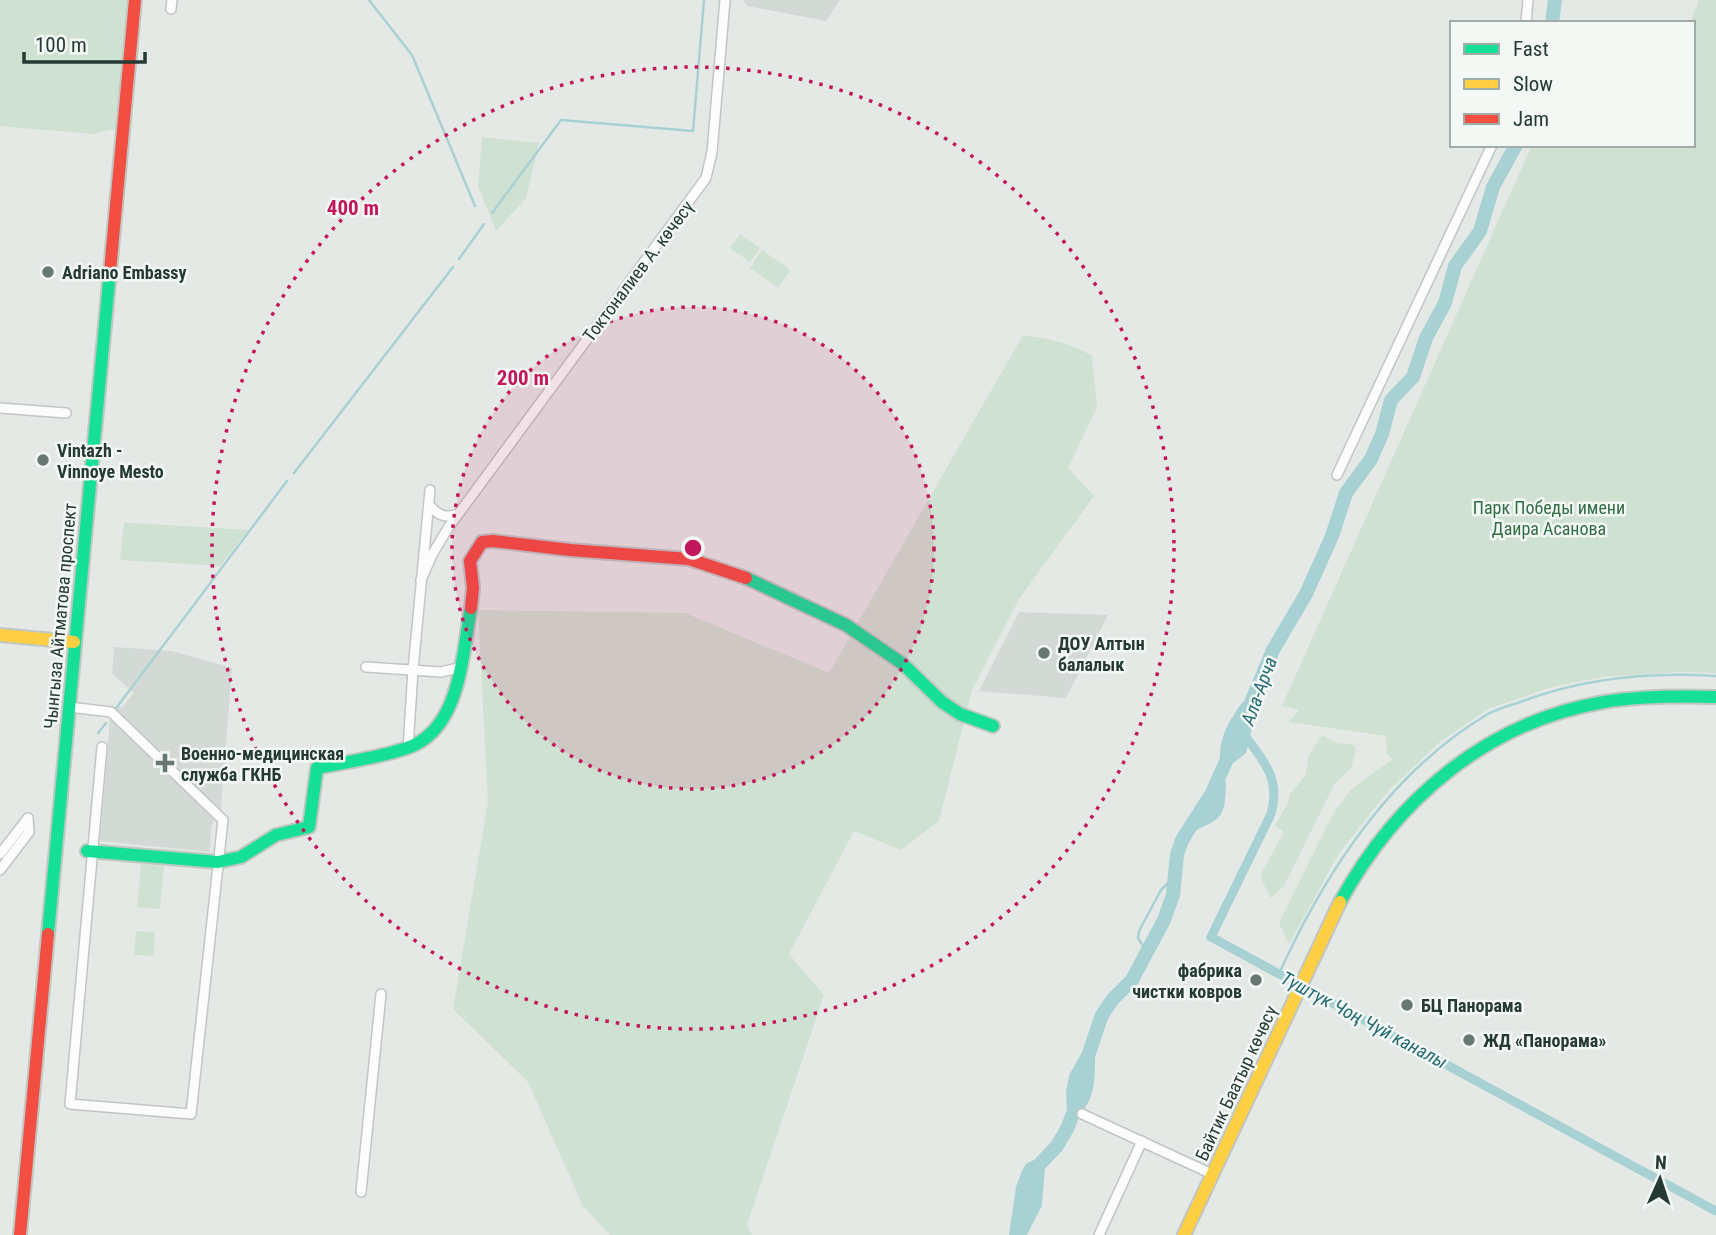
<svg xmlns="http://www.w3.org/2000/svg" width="1716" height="1235" viewBox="0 0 1716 1235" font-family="'Roboto Condensed',sans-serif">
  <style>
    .built { fill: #d3dad6 }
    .green { fill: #cfe1d2 }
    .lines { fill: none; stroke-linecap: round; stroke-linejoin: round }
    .stream { stroke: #a8d1d3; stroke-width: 2.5 }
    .canal { stroke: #a8d1d3; stroke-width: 9 }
    .river { stroke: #a8d1d3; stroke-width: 14 }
    .street-casing { stroke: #c1c6c3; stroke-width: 12 }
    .fast-casing { stroke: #c0c7c3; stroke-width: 16 }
    .slow-casing { stroke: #c0c7c3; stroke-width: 16 }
    .jam-casing { stroke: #c0c7c3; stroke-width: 16 }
    .street { stroke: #fbfcfb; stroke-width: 9 }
    .fast { stroke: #16e098; stroke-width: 12 }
    .slow { stroke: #ffcf43; stroke-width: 12 }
    .jam { stroke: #f24e42; stroke-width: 12 }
    .ring { fill: none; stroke: #c2185b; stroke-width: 3.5; stroke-dasharray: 3.5 7 }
    .poi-dot { fill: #677771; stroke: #f3f8f5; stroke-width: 2.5 }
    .labels { text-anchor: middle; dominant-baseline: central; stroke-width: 5; stroke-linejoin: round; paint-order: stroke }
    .street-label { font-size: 18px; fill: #243a32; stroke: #f3f8f5 }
    .poi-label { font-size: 18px; font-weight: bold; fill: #243a32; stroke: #f3f8f5; text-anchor: start }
    .park-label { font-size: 18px; fill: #326e44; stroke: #f3f8f5 }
    .water-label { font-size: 19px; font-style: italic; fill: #236b71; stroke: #f3f8f5 }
    .centre { fill: #c2185b; stroke: #f3f8f5; stroke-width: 3.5 }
    .ring-label { font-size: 21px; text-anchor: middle; font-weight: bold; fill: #c2185b; stroke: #f3f8f5; stroke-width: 5; stroke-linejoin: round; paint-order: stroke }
  </style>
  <rect width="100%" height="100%" fill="#e4e9e6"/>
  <g class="built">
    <polygon points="743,0 840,0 826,21 747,6"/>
    <polygon points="1019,612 1108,615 1066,698 979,691"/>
    <polygon points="114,647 172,651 232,668 221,808 211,826 210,852 100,841 111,707 123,707 134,693 112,674"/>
  </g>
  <g class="green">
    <polygon points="0,0 127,0 115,129 92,134 0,126"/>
    <polygon points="1699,0 1716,0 1716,673 1679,672 1602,677 1552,687 1488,709 1440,742 1390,789 1339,853 1289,944 1279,923 1332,816 1350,790 1393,759 1387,754 1386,736 1289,722 1299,710 1282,706 1532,145 1693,145 1693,23 1690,23"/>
    <polygon points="482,137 539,143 526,198 496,231 478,186"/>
    <polygon points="740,234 760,248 750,262 730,248"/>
    <polygon points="762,250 790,270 778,288 750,268"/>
    <path d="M1023,335c25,4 47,7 69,21l5,51 -29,61 26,28 -75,103 -47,91 -33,131 -38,29 -47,-19 -65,123 35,41 -77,230 5,10h-142l-27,-29 -55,-124 -75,-73 35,-207 -10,-192 207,3 144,60z"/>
    <polygon points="124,523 134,523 248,530 220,566 120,560"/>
    <polygon points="1322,735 1337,743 1354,745 1356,750 1351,768 1335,783 1284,886 1271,898 1263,883 1261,874 1284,832 1275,825 1287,805 1290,794 1305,776 1309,755"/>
    <polygon points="141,864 164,866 160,909 137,907"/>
    <polygon points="136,931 155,932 153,956 134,955"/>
  </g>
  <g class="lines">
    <g class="stream">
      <polyline points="369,0 412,55 475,206"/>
      <polyline points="492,213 561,120 693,131 704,0"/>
      <polyline points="459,259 484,224"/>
      <polyline points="294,473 453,267"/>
      <polyline points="114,711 287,481"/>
      <polyline points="98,733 106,723"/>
      <polyline points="0,862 21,834"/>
      <polyline points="1147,952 1138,938 1139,931 1161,890 1173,878"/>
      <path d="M1279,974c46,-102 111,-202 209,-260 11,-6 24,-9 35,-13 62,-23 128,-29 193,-25"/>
    </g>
    <path class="canal" d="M1244,734c20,28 37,44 27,80l-60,123 505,274"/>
    <g class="river">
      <polyline points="1552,23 1555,0"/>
      <path d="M1227,759c-1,-20 8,-34 19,-50"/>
      <path d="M1192,824c27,-12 25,-10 27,-40"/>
      <path d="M1074,1110c14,-13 14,-33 14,-51"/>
      <polyline points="1021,1231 1035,1204 1038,1166"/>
      <polyline points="1016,1235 1023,1188 1028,1175 1031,1169 1038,1166 1057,1146 1068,1127 1074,1110 1073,1092 1076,1077 1088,1056 1102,1015 1113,999 1132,980 1164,920 1173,895 1177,855 1182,840 1212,793 1227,759 1240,749 1250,705 1273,650 1306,594 1332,536 1346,493 1371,459 1382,434 1391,400 1413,377 1426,338 1445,303 1455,266 1480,231 1493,187 1516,145"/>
    </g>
    <g class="street-casing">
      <g id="street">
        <polyline points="171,9 172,0"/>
        <polyline points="1526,23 1528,0"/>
        <polyline points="0,408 66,413"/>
        <polyline points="1337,475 1492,145"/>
        <path d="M429,505c9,10 16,14 29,9"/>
        <polyline points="421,580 432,555 448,528 706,178 712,152 725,0"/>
        <polyline points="366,667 441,672 458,668"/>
        <polyline points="69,707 111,712 223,820 191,1114 70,1104 102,747"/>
        <polyline points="408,748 413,670 430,490"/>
        <polyline points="0,854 28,818"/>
        <polyline points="0,870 29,832 28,818"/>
        <polyline points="1082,1114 1212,1174"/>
        <polyline points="361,1192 381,994"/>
        <polyline points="1099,1235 1142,1141"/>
      </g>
    </g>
    <g class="fast-casing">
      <g id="fast">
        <polyline points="746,578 846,625 903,664 942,702 960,714 993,726"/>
        <path d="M87,851l131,11 23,-5 35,-22 33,-8 8,-59c29,-6 61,-10 90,-20 54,-18 55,-94 64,-140"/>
        <path d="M1340,902c56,-102 146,-180 264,-200 37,-6 75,-6 112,-5"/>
        <polyline points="48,934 110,271"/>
      </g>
    </g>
    <g class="slow-casing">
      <g id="slow">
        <polyline points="0,635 74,642"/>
        <polyline points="1184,1235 1340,902"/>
      </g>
    </g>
    <g class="jam-casing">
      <g id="jam">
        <polyline points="110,271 135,0"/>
        <polyline points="471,608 473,588 470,561 482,542 493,541 570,550 689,559 746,578"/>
        <polyline points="20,1235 48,934"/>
      </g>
    </g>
    <use href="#street" class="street"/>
    <use href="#fast" class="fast"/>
    <use href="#slow" class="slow"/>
    <use href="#jam" class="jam"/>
  </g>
  <circle cx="693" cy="548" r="241" fill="#c2185b" fill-opacity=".12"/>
  <g class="ring">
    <circle cx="693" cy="548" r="241"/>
    <circle cx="693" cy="548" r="481"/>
  </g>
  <g class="poi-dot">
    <circle cx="48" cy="272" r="7"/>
    <circle cx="43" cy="460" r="7"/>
    <circle cx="1044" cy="653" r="7"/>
    <path d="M161.5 752.5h7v7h7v7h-7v7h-7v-7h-7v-7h7z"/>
    <circle cx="1256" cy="980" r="7"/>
    <circle cx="1407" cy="1005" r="7"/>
    <circle cx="1469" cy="1040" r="7"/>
  </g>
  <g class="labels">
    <g class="street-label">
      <text transform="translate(638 271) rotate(-53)">Токтоналиев А. көчөсү</text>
      <text transform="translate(60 616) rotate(-85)">Чынгыза Айтматова проспект</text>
      <text transform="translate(1236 1083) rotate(-65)">Байтик Баатыр көчөсү</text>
    </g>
    <g class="poi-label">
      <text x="62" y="272">Adriano Embassy</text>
      <text x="57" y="450">Vintazh -<tspan x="57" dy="21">Vinnoye Mesto</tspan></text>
      <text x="1058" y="643">ДОУ Алтын<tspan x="1058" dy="21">балалык</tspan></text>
      <text x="181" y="753">Военно-медицинская<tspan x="181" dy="21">служба ГКНБ</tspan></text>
      <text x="1242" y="970" text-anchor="end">фабрика<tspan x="1242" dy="21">чистки ковров</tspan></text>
      <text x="1421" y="1005">БЦ Панорама</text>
      <text x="1483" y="1040">ЖД «Панорама»</text>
    </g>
    <g class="park-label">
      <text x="1549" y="507">Парк Победы имени<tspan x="1549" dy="21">Даира Асанова</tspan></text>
    </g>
    <g class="water-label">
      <text transform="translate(1259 691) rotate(-70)">Ала-Арча</text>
      <text transform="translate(1364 1020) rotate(28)">Түштүк Чоң Чүй каналы</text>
    </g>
  </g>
  <circle cx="693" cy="548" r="10" class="centre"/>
  <g class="ring-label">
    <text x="353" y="215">400 m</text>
    <text x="523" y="385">200 m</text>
  </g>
  <rect x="1450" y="21" width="245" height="126" fill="#f3f8f5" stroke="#a0aca7" stroke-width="2"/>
  <rect x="1464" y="44" width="35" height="10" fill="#16e098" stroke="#a0aca7" stroke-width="2"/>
  <text x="1513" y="56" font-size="21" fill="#243a32">Fast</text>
  <rect x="1464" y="79" width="35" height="10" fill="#ffcf43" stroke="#a0aca7" stroke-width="2"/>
  <text x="1513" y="91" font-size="21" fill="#243a32">Slow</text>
  <rect x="1464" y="114" width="35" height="10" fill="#f24e42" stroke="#a0aca7" stroke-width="2"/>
  <text x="1513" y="126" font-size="21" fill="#243a32">Jam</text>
  <g transform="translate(1660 1179) rotate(3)" stroke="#f3f8f5" stroke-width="5" paint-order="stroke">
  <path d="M0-5L12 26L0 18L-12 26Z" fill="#243a32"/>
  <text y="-10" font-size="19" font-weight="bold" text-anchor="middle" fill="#243a32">N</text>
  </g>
  <path d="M24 52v10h121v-10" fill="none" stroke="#243a32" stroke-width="3.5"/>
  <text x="35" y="52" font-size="21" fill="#243a32" stroke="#f3f8f5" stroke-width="5" paint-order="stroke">100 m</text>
</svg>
